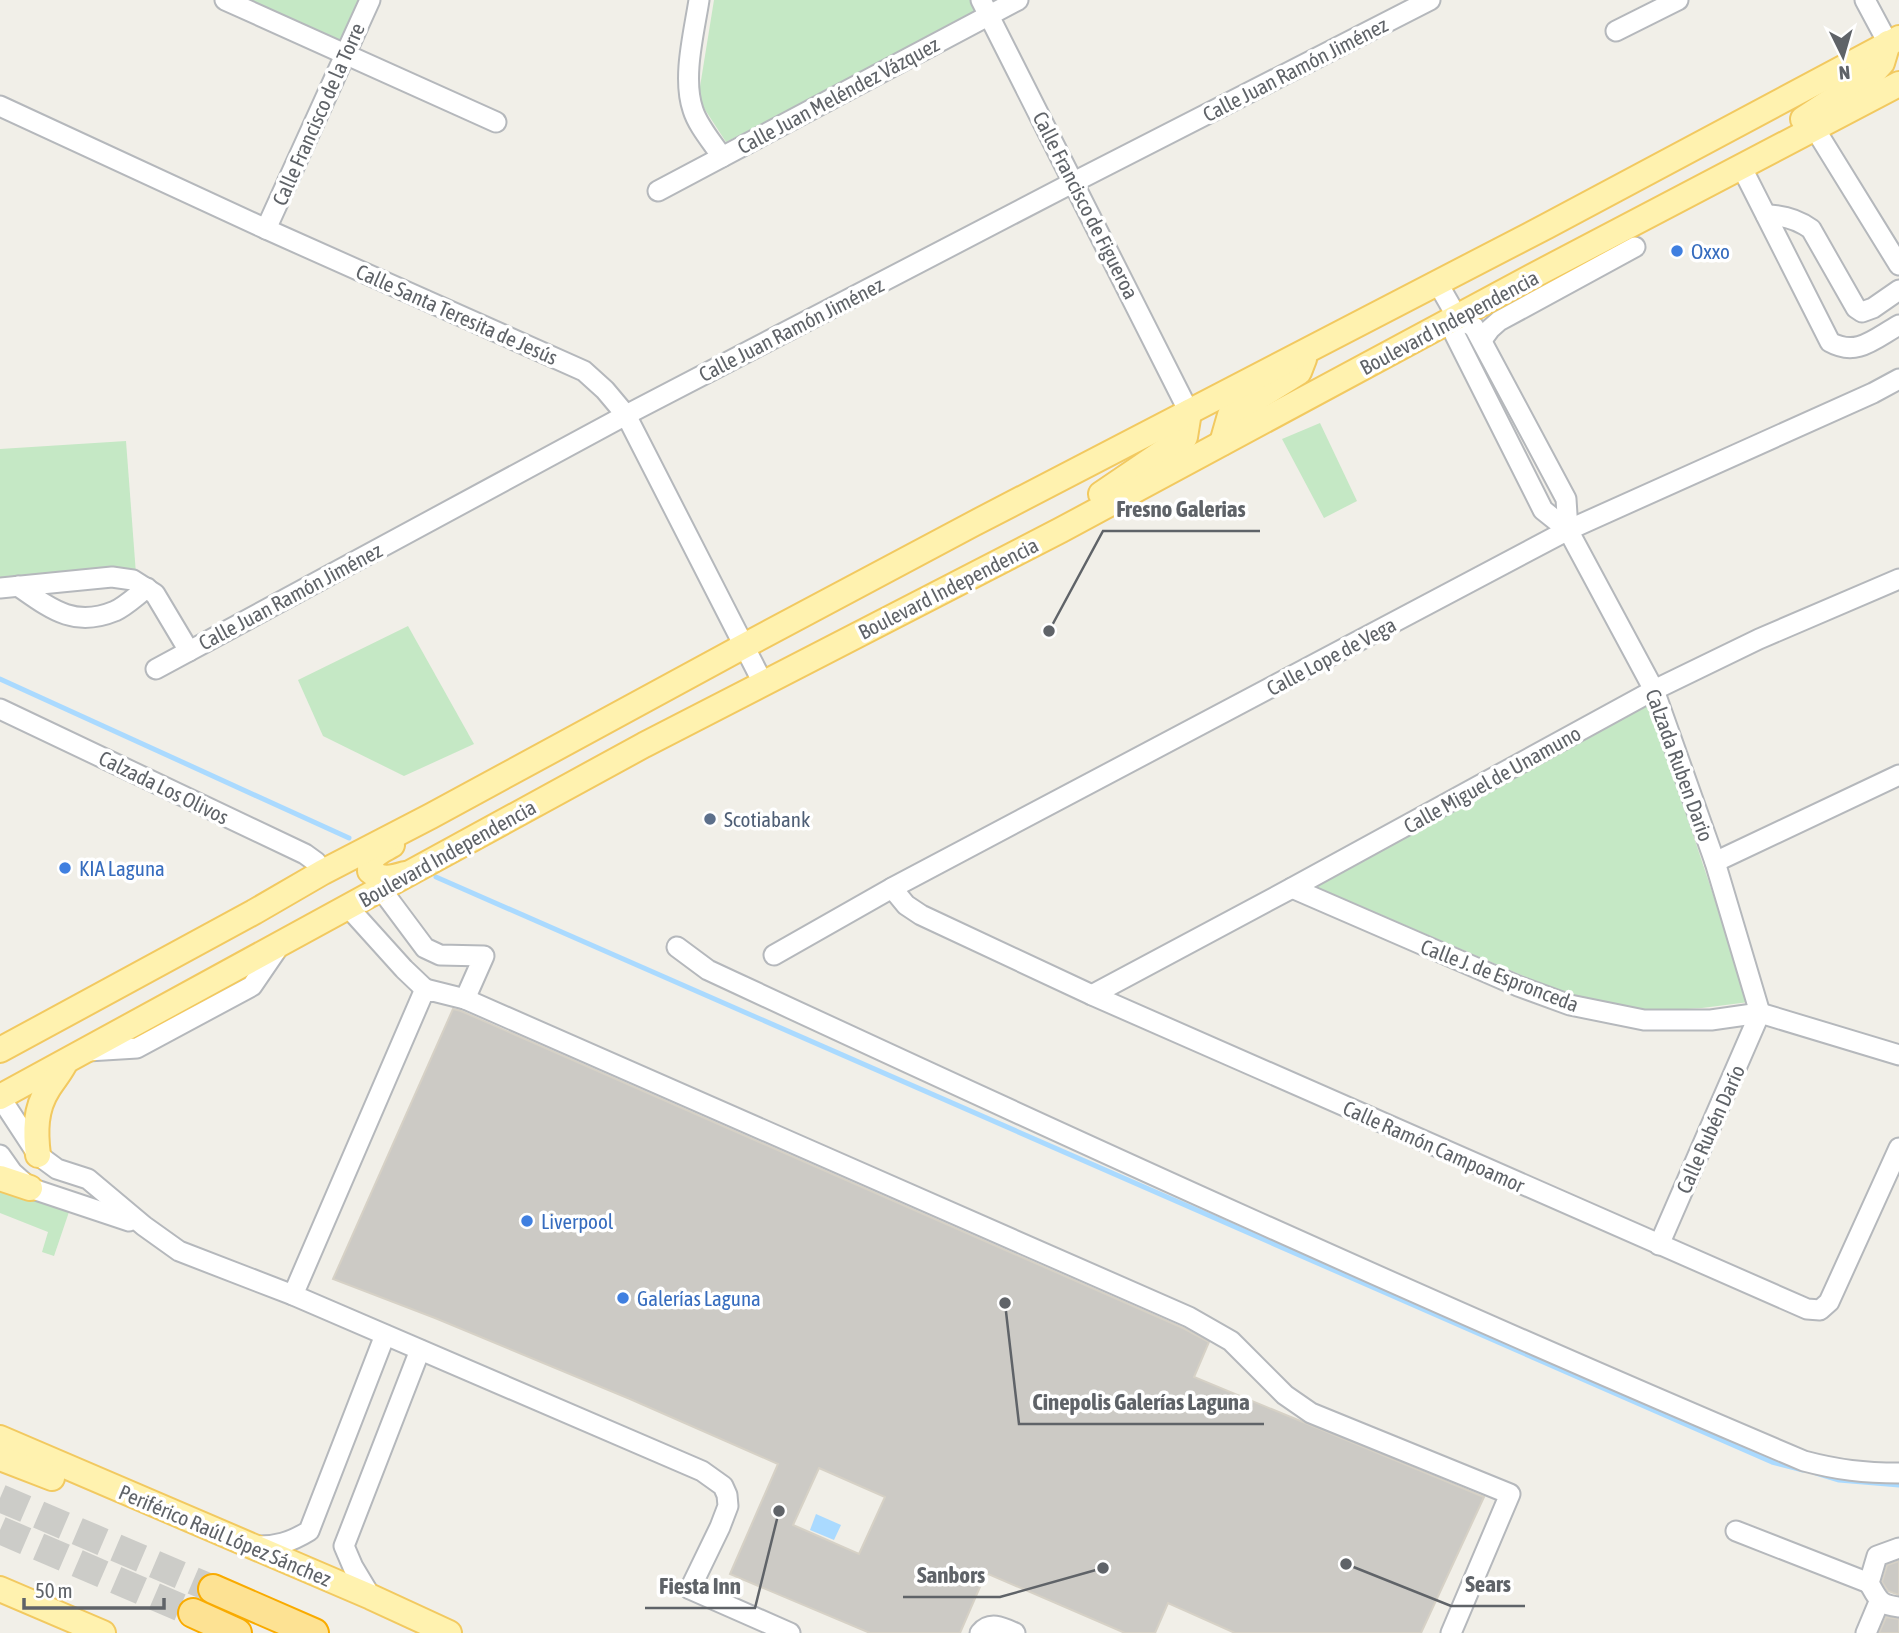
<svg xmlns="http://www.w3.org/2000/svg" width="1899" height="1633" viewBox="0 0 1899 1633" font-family="'Asap Condensed',sans-serif">
  <style>
    .green { fill: #c5e8c5 }
    .water { fill: #aadaff }
    .lines { fill: none; stroke-linecap: round; stroke-linejoin: round }
    .stream { stroke: #aadaff; stroke-width: 5 }
    .building { fill: #cccac5; stroke: #d6d1c6; stroke-width: 2; fill-rule: evenodd }
    .highway-tunnel { stroke: #ccccc8; stroke-width: 28; stroke-dasharray: 28 14; stroke-linecap: butt }
    .minor-casing { stroke: #b5b8bc; stroke-width: 23 }
    .major-casing { stroke: #f2c960; stroke-width: 28 }
    .highway-casing { stroke: #f9ab00; stroke-width: 32 }
    .minor { stroke: #fff; stroke-width: 19 }
    .major { stroke: #fff2af; stroke-width: 24 }
    .highway { stroke: #fde293; stroke-width: 28 }
    .shop-dot { fill: #3f7fe0; stroke: #fff; stroke-width: 2.5 }
    .service-dot { fill: #5c6f8a; stroke: #fff; stroke-width: 2.5 }
    .labels { text-anchor: middle; dominant-baseline: central; stroke-width: 7; stroke-linejoin: round; paint-order: stroke }
    .street-label { font-size: 21px; fill: #5f6368; stroke: #fff }
    .shop-label { font-size: 21px; fill: #366cbe; stroke: #fff; text-anchor: start }
    .service-label { font-size: 21px; fill: #4e5e75; stroke: #fff; text-anchor: start }
    .leader { fill: none; stroke: #5f6368; stroke-width: 2.5 }
    .callout-dot { fill: #5f6368; stroke: #fff; stroke-width: 2.5 }
    .callout-label { font-size: 23px; text-anchor: middle; font-weight: bold; fill: #5f6368; stroke: #fff; stroke-width: 7; stroke-linejoin: round; paint-order: stroke }
  </style>
  <rect width="100%" height="100%" fill="#f1efe8"/>
  <g class="green">
    <polygon points="251,0 358,0 339,42"/>
    <polygon points="714,0 976,0 982,11 726,142 698,99"/>
    <polygon points="1320,423 1357,501 1324,518 1282,439"/>
    <polygon points="126,441 136,574 0,583 0,449"/>
    <polygon points="408,626 474,744 404,776 323,736 298,680"/>
    <polygon points="1649,703 1749,1002 1702,1008 1637,1012 1570,996 1314,886"/>
    <polygon points="0,1182 70,1209 54,1256 42,1252 48,1232 0,1213"/>
  </g>
  <polygon class="water" points="816,1514 841,1525 834,1540 810,1530"/>
  <g class="lines">
    <g class="stream">
      <polyline points="0,679 349,838"/>
      <polyline points="436,877 1772,1462 1803,1470"/>
      <polyline points="1816,1473 1839,1480 1899,1485"/>
    </g>
  </g>
  <g class="building">
    <path d="M453,1009l8,2 722,317 26,14 -15,35 290,120 -63,136h-186l-67,-30 -13,30h-30l-139,-60 -26,60h-90l-140,-59 48,-110 -148,-65 -195,-81 -102,-39zM819,1468l66,29 -26,57 -66,-29z"/>
    <polygon points="1899,1561 1899,1595 1888,1591 1882,1582 1887,1565"/>
    <polygon points="1886,1617 1899,1619 1899,1633 1879,1633"/>
  </g>
  <g class="lines">
    <g class="highway-tunnel">
      <polyline points="0,1498 213,1589"/>
      <polyline points="0,1530 193,1613"/>
    </g>
    <g class="minor-casing">
      <g id="minor">
        <polyline points="225,0 496,122"/>
        <path d="M699,0c-5,33 -17,78 -6,110 5,16 19,32 29,47"/>
        <polyline points="981,0 1189,412"/>
        <polyline points="1865,0 1888,43"/>
        <polyline points="1616,31 1678,0"/>
        <polyline points="0,106 266,229 584,371 605,390 626,415 763,683"/>
        <polyline points="1815,129 1899,265"/>
        <path d="M1742,168l88,174c27,15 44,-3 69,-17"/>
        <polyline points="658,191 1018,0"/>
        <path d="M1766,215c17,0 31,4 45,14l45,79 6,4 11,-4 26,-18"/>
        <polyline points="266,229 370,0"/>
        <polyline points="1437,282 1457,317 1474,327 1566,499 1568,530"/>
        <polyline points="1457,317 1455,335 1543,510 1568,530 1654,690 1715,862 1760,1013"/>
        <polyline points="1482,340 1490,329 1499,321 1635,247"/>
        <path d="M18,586c33,23 56,42 97,25 11,-5 22,-16 32,-23"/>
        <polyline points="0,588 112,577 133,580 155,594 189,651"/>
        <polyline points="156,669 626,415 1074,182 1430,0"/>
        <polyline points="0,709 305,854 316,862 323,872"/>
        <polyline points="1715,862 1899,775"/>
        <polyline points="892,888 906,905 921,915 1092,995 1807,1309 1820,1310 1829,1302 1899,1148"/>
        <polyline points="1292,888 1518,986 1570,1005 1644,1020 1711,1020 1760,1013 1899,1055"/>
        <polyline points="381,889 425,948 440,955 484,956 465,999"/>
        <polyline points="348,907 404,969 425,989"/>
        <path d="M677,947l31,23c363,169 727,335 1096,491 34,9 60,12 95,12"/>
        <polyline points="774,955 892,888 1568,530 1873,393 1899,379"/>
        <polyline points="1092,995 1292,888 1654,690 1759,639 1899,579"/>
        <polyline points="88,1051 137,1048 252,986 280,945"/>
        <polyline points="0,1097 38,1155 57,1169 88,1179 144,1226 179,1251 293,1295"/>
        <polyline points="0,1155 12,1172 30,1188 129,1221"/>
        <polyline points="1659,1245 1760,1013"/>
        <polyline points="1736,1531 1869,1583"/>
        <path d="M254,1546c22,1 37,-4 55,-15l76,-196"/>
        <path d="M1899,1548l-22,8 -8,27c9,16 10,22 30,24"/>
        <polyline points="371,1597 353,1567 344,1546 420,1350"/>
        <polyline points="790,1633 690,1589 720,1527 728,1506 727,1495 723,1486 702,1471 293,1295 425,989 465,999 1189,1317 1231,1341 1285,1395 1311,1413 1510,1494 1451,1633"/>
        <path d="M980,1633c10,-12 22,-6 35,0"/>
        <polyline points="1866,1633 1879,1602"/>
      </g>
    </g>
    <g class="major-casing">
      <g id="major">
        <polyline points="1803,119 1872,74 1882,63 1888,43"/>
        <polyline points="1222,443 1230,415 1299,372 1304,359"/>
        <polyline points="1101,494 1185,437 1189,412"/>
        <path d="M392,845c-12,7 -23,10 -22,26 11,10 22,7 35,3"/>
        <polyline points="0,1050 254,912 323,872 431,816 744,646 973,524 1547,226 1899,38"/>
        <polyline points="0,1097 644,745 1061,530 1531,277 1899,84"/>
        <path d="M38,1155c-3,-23 -3,-46 10,-66 5,-8 11,-15 16,-24"/>
        <polyline points="0,1178 30,1188"/>
        <polyline points="0,1438 371,1597 449,1633"/>
        <polyline points="0,1458 52,1478"/>
        <polyline points="0,1589 103,1633"/>
      </g>
    </g>
    <g class="highway-casing">
      <g id="highway">
        <polyline points="213,1589 314,1633"/>
        <polyline points="193,1613 237,1633"/>
      </g>
    </g>
    <use href="#minor" class="minor"/>
    <use href="#major" class="major"/>
    <use href="#highway" class="highway"/>
  </g>
  <g class="shop-dot">
    <circle cx="1677" cy="251" r="7"/>
    <circle cx="65" cy="868" r="7"/>
    <circle cx="527" cy="1221" r="7"/>
    <circle cx="623" cy="1298" r="7"/>
  </g>
  <circle class="service-dot" cx="710" cy="819" r="7"/>
  <g class="labels">
    <g class="street-label">
      <text transform="translate(1295 69) rotate(-27)">Calle Juan Ramón Jiménez</text>
      <text transform="translate(838 95) rotate(-28)">Calle Juan Meléndez Vázquez</text>
      <text transform="translate(318 114) rotate(-66)">Calle Francisco de la Torre</text>
      <text transform="translate(1086 205) rotate(63)">Calle Francisco de Figueroa</text>
      <text transform="translate(457 314) rotate(24)">Calle Santa Teresita de Jesús</text>
      <text transform="translate(1449 322) rotate(-28)">Boulevard Independencia</text>
      <text transform="translate(791 329) rotate(-27)">Calle Juan Ramón Jiménez</text>
      <text transform="translate(948 588) rotate(-27)">Boulevard Independencia</text>
      <text transform="translate(290 596) rotate(-28)">Calle Juan Ramón Jiménez</text>
      <text transform="translate(1331 656) rotate(-28)">Calle Lope de Vega</text>
      <text transform="translate(1680 765) rotate(70)">Calzada Ruben Dario</text>
      <text transform="translate(1492 779) rotate(-29)">Calle Miguel de Unamuno</text>
      <text transform="translate(164 787) rotate(26)">Calzada Los Olivos</text>
      <text transform="translate(447 853) rotate(-29)">Boulevard Independencia</text>
      <text transform="translate(1500 975) rotate(21)">Calle J. de Espronceda</text>
      <text transform="translate(1710 1129) rotate(-66)">Calle Rubén Darío</text>
      <text transform="translate(1434 1146) rotate(24)">Calle Ramón Campoamor</text>
      <text transform="translate(225 1535) rotate(23)">Periférico Raúl López Sánchez</text>
    </g>
    <g class="shop-label">
      <text x="1691" y="251">Oxxo</text>
      <text x="79" y="868">KIA Laguna</text>
      <text x="541" y="1221">Liverpool</text>
      <text x="637" y="1298">Galerías Laguna</text>
    </g>
    <g class="service-label">
      <text x="724" y="819">Scotiabank</text>
    </g>
  </g>
  <path class="leader" d="M1049 631L1103 531H1260M1005 1303L1019 1424H1264M1103 1568L1000 1597H903M1346 1564L1451 1606H1525M779 1511L755 1608H645"/>
  <g class="callout-dot">
    <circle cx="1049" cy="631" r="7"/>
    <circle cx="1005" cy="1303" r="7"/>
    <circle cx="1103" cy="1568" r="7"/>
    <circle cx="1346" cy="1564" r="7"/>
    <circle cx="779" cy="1511" r="7"/>
  </g>
  <g class="callout-label">
    <text x="1181" y="517">Fresno Galerias</text>
    <text x="1141" y="1410">Cinepolis Galerías Laguna</text>
    <text x="951" y="1583">Sanbors</text>
    <text x="1488" y="1592">Sears</text>
    <text x="700" y="1594">Fiesta Inn</text>
  </g>
  <g transform="translate(1843 56) rotate(175)" stroke="#ffffff" stroke-width="5" paint-order="stroke">
  <path d="M0-5L12 26L0 18L-12 26Z" fill="#5f6368"/>
  <text y="-10" font-size="19" font-weight="bold" text-anchor="middle" fill="#5f6368">N</text>
  </g>
  <path d="M24 1598v10h140v-10" fill="none" stroke="#5f6368" stroke-width="3.5"/>
  <text x="35" y="1598" font-size="21" fill="#5f6368" stroke="#ffffff" stroke-width="5" paint-order="stroke">50 m</text>
</svg>
